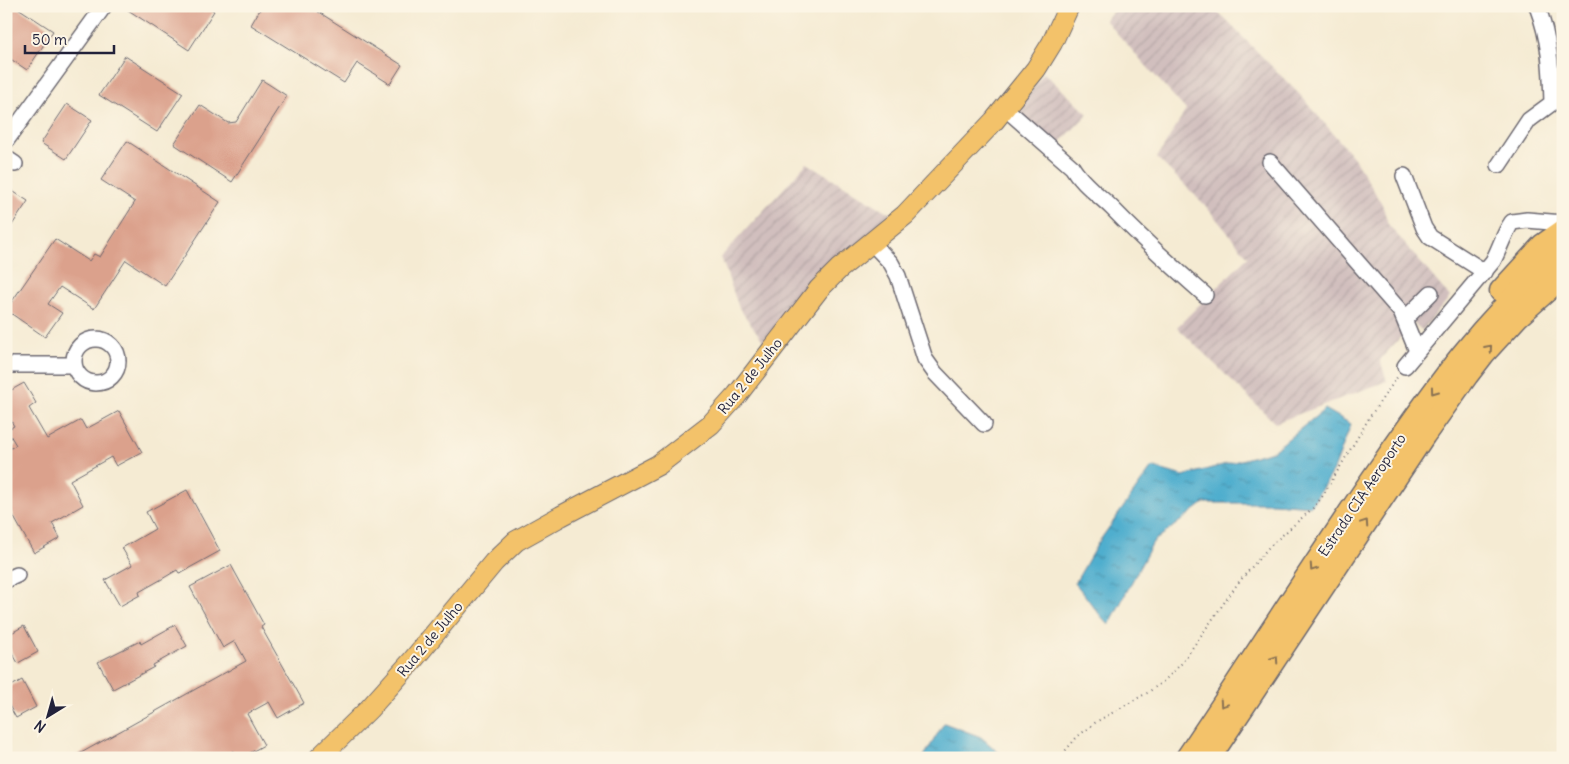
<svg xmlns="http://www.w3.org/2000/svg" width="1569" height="764" viewBox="0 0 1569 764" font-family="Delius,sans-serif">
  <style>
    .industrial { fill: url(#industrial-furrows) }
    .water { fill: url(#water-ripples); stroke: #396884 }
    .building { fill: #dba18c }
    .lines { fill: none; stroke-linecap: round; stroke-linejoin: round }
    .minor-casing { stroke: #6c6870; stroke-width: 18 }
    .major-casing { stroke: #6c6870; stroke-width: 22 }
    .highway-casing { stroke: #6c6870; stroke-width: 25 }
    .path { stroke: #6c6870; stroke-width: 2; stroke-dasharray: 1 4; stroke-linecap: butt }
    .minor { stroke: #fff; stroke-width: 15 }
    .major { stroke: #f3c26a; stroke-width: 20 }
    .highway { stroke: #f3c26a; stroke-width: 22 }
    .oneway { stroke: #8a7252 }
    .labels { text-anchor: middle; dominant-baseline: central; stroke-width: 4; stroke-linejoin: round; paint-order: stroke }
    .street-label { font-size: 14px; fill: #22223b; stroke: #fcf5e5 }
  </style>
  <defs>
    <pattern id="industrial-furrows" width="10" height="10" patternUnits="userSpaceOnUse" patternTransform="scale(1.25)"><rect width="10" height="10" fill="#d1bfbe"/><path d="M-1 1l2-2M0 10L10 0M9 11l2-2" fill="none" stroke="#b3a4a4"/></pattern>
    <pattern id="water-ripples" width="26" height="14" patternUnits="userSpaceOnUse" patternTransform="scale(1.25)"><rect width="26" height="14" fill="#50aece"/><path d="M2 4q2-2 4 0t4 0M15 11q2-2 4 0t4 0" fill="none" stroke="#428da8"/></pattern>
  </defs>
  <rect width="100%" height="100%" fill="#fcf5e5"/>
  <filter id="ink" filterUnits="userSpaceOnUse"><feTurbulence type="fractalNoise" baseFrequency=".02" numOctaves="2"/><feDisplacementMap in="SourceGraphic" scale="10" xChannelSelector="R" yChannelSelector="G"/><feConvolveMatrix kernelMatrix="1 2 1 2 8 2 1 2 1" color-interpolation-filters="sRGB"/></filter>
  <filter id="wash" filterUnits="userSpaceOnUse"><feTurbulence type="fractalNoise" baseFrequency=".0096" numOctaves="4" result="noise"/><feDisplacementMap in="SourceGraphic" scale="20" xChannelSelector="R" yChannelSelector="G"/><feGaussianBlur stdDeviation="1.12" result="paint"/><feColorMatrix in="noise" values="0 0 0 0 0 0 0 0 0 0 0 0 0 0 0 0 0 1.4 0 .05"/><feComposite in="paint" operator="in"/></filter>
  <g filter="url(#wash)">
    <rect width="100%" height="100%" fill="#f5ebd3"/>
    <g class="industrial">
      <polygon points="1118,6 1212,6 1302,97 1354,158 1382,204 1388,224 1450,297 1422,330 1413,323 1380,360 1387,381 1275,423 1177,327 1248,257 1204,204 1157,158 1186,110 1105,20"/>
      <polygon points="1044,73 1088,114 1056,147 1016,111"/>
      <polygon points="807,163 894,216 767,346 739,308 721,257"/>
    </g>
    <g class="water">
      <path d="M1325,409l26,15 -16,43 -24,39 -38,-3h-69l-51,39 -44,83c-13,-13 -22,-28 -34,-42l23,-40 54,-76 31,9 90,-25z"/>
      <polygon points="944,723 981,737 1005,758 923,758"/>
    </g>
    <g id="blocks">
      <g class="building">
        <polygon points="6,6 15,6 53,31 27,70 6,56"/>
        <polygon points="122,6 195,6 202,10 204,6 207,6 214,11 189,50"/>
        <polygon points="262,6 309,6 402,65 390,84 357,63 344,83 251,25"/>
        <polygon points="125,56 183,93 157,132 99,95"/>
        <polygon points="262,80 287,96 232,182 174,144 200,105 228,123 236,122"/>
        <polygon points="67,104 92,120 66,159 41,143"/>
        <polygon points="127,141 220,202 165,286 126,260 94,309 60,287 48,304 62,313 45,337 6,310 55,239 89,261 94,254 100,257 135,202 101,180"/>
        <polygon points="6,187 28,201 6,234 6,216 10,209 6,206"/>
        <polygon points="24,383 36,403 29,408 47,439 81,420 86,429 119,411 142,452 116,466 111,457 70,480 83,505 52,523 60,538 34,553 6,503 6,451 16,445 7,430 14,426 6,412 6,393"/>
        <polygon points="187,490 220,551 182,572 179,573 177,570 162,579 139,592 140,595 120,606 105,580 132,565 122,548 155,529 146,512"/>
        <polygon points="231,565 264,625 261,627 304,703 278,718 269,702 247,714 264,745 241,758 237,758 234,751 221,758 72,758 246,661 235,641 223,648 190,587"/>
        <polygon points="175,625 187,646 153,665 154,667 113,689 98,662 140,641 141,644"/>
        <polygon points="24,626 38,652 18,663 6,642 6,636"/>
        <polygon points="22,680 36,707 16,718 6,700 6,689"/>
      </g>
    </g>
  </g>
  <g filter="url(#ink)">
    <use href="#blocks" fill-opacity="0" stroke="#6c6870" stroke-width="1"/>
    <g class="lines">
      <g class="minor-casing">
        <g id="minor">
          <path d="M1005,108l67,59c10,17 27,28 40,41 30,31 61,59 93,87"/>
          <polyline points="6,141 104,6"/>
          <polyline points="6,158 15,164"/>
          <polyline points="1270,162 1401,312 1417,351"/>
          <path d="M1499,165l30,-45 23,-17c-1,-35 -2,-63 -15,-97"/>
          <polyline points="1404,176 1424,228 1430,237 1485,272"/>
          <polyline points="871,242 891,263 898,276 925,359 935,373 984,424"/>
          <polyline points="1405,319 1431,293"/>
          <circle cx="96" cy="361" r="22"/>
          <polyline points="6,365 74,365"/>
          <path d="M1405,366l88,-105c7,-13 11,-28 19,-39l15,-2 36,3"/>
          <polyline points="6,580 17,575"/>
        </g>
      </g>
      <g class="major-casing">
        <polyline id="major" points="319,758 369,709 412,661 494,562 516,541 561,516 658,465 711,424 737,395 819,289 839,269 905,215 994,121 1036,69 1052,43 1069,6"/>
      </g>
      <g class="highway-casing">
        <g id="highway">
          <polyline points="1501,291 1543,245 1563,231"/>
          <path d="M1187,758c63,-93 123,-188 186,-280 56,-81 111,-163 190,-224"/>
          <polyline points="1209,758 1424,435 1467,375 1484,353 1517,317 1563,276"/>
        </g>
      </g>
      <polyline class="path" points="1059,758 1077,737 1096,722 1147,693 1164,681 1181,664 1238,583 1269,547 1313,508 1322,497 1371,415 1398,376"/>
      <use href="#minor" class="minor"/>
      <use href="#major" class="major"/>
      <use href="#highway" class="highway"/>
    </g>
    <defs><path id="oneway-chevron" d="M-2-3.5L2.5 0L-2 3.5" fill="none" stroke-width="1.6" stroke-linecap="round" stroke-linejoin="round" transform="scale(1.25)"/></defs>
    <g class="oneway">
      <use href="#oneway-chevron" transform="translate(1489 348) rotate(-49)"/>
      <use href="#oneway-chevron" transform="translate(1434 391) rotate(126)"/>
      <use href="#oneway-chevron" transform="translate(1365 523) rotate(-56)"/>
      <use href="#oneway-chevron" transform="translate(1313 568) rotate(124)"/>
      <use href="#oneway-chevron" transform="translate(1275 659) rotate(-56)"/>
      <use href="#oneway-chevron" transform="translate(1223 704) rotate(124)"/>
    </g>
  </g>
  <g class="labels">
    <g class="street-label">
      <text transform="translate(750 376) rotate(-51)">Rua 2 de Julho</text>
      <text transform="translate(1362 495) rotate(-56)">Estrada CIA Aeroporto</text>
      <text transform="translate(430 639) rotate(-50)">Rua 2 de Julho</text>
    </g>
  </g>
  <rect width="1569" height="764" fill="none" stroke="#fcf5e5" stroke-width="25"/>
  <g transform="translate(48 716) rotate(217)" stroke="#fcf5e5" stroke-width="4" paint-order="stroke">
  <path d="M0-4L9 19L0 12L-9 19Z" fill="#22223b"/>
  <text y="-8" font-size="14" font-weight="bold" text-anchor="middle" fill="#22223b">N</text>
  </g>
  <path d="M25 45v8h89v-8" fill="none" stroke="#22223b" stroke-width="2.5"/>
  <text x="32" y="45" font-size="15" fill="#22223b" stroke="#fcf5e5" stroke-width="4" paint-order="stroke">50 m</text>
</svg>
